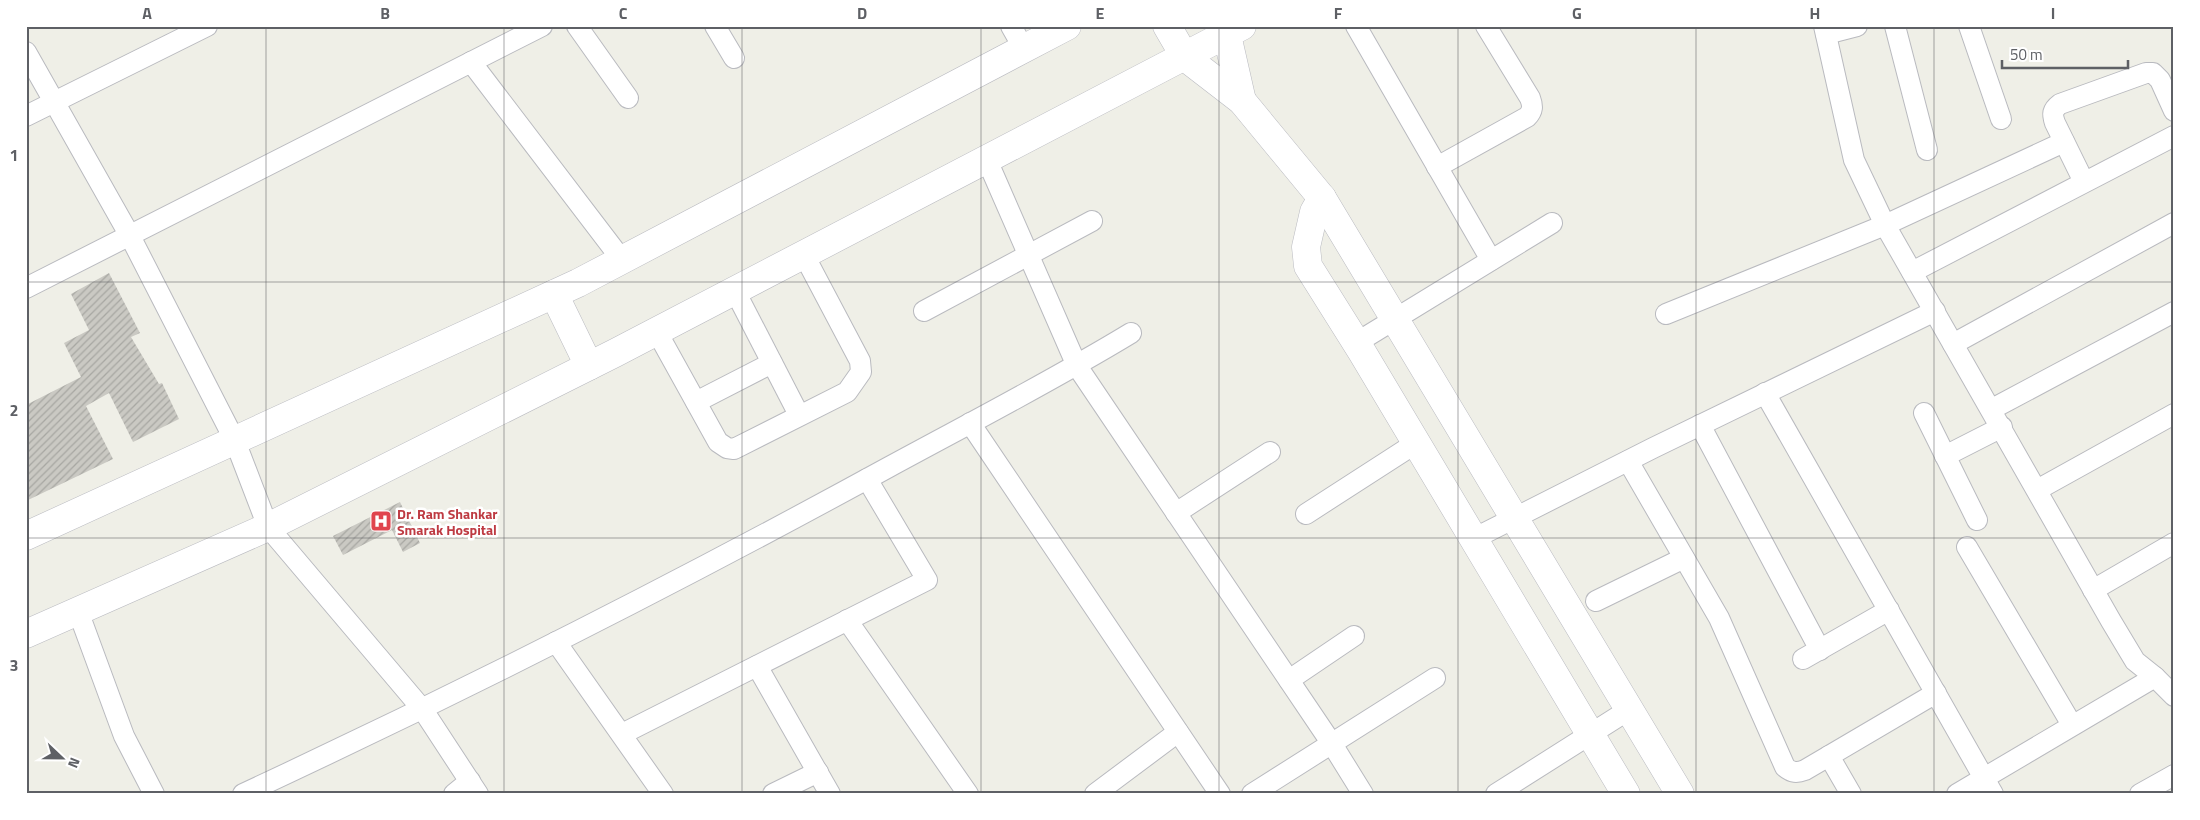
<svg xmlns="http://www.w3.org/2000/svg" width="2200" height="820" viewBox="0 0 2200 820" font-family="'Titillium Web',sans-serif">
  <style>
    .building { fill: url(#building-hatch) }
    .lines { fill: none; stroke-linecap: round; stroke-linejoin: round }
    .street-casing { stroke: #b9babf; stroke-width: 22 }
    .secondary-casing { stroke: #babbc1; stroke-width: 29 }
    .street { stroke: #fff; stroke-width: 20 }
    .secondary { stroke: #fff; stroke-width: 28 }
    .grid { fill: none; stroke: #5e6065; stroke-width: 1; stroke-opacity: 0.55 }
    .labels { text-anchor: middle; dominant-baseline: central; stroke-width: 5; stroke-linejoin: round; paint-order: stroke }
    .health-label { font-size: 14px; font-weight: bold; fill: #be3a42; stroke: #fff; text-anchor: start }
    .neatline { fill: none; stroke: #5e6065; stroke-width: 2 }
    .grid-label { font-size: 16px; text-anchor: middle; font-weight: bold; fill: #5e6065 }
  </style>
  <defs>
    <pattern id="building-hatch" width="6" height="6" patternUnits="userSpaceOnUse" patternTransform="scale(1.25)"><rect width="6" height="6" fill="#cac9c3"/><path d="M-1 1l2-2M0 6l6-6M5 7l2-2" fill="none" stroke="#a7a7a2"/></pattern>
  </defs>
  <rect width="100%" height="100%" fill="#efefe7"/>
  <g class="building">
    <polygon points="109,273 140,333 131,337 159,384 162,383 179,419 133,442 109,393 86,406 113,459 26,501 26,405 81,377 64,343 89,330 71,294"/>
    <polygon points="400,502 420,543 403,552 392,530 343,555 333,536"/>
  </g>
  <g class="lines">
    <g class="street-casing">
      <g id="street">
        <polyline points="577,26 628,98"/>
        <polyline points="715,26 734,58"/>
        <polyline points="1011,26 1024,49"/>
        <polyline points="1356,26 1491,260"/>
        <polyline points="1824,26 1854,160 1885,225 2111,621 2135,661 2155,677"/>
        <polyline points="1895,26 1927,150"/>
        <polyline points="1969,26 2001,119"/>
        <polyline points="1826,34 1857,26"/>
        <polyline points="26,52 130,236 235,441 268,527 423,710 478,794"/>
        <polyline points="471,62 622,260"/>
        <polyline points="26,116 207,26"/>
        <polyline points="987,160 1077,366 1332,744 1363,794"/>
        <path d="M1437,167l90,-50c6,-6 6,-11 3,-19l-44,-72"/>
        <path d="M2084,182l-29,-59c-3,-9 -3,-13 5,-19l86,-31h7l7,7 14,31"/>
        <polyline points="1912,272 2174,136"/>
        <polyline points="26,288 542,26"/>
        <polyline points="735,291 799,415"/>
        <polyline points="924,311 1092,221"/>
        <polyline points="1666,314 1885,225 2064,142"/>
        <polyline points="657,332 718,442 727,448 734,449 847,392 861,372 860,361 804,255"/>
        <polyline points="1356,343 1552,223"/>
        <polyline points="1953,344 2174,223"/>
        <polyline points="1765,393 1993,794"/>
        <polyline points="696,402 772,363"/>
        <polyline points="1992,409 2174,312"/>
        <polyline points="1924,413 1977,520"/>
        <polyline points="970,423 1220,794"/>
        <polyline points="1700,425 1820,650"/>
        <polyline points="1945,456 2002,427"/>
        <path d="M1628,461l91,157 66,149c7,6 12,6 20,3l131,-77"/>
        <polyline points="2037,490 2174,414"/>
        <polyline points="1176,513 1270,452"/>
        <polyline points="1306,514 1416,443"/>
        <polyline points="1473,539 1653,448 1935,311"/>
        <polyline points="1967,547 2072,725"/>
        <polyline points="2093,590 2174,543"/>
        <polyline points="1596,601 1684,558"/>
        <polyline points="78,611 124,736 154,794"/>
        <polyline points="847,620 968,794"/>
        <polyline points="556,642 663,794"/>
        <polyline points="1803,659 1889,610"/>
        <polyline points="757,666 830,794"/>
        <polyline points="1289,680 1354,636"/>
        <polyline points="622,734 927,580 867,479"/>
        <polyline points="1829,756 1851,794"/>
        <path d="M243,794c219,-102 434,-211 646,-327 81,-44 163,-86 242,-134"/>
        <polyline points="454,794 470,781"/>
        <polyline points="773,794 818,772"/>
        <polyline points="1095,794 1178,732"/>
        <polyline points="1252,794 1435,678"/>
        <polyline points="1496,794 1630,709"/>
        <polyline points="1957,794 2155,677 2174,696"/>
        <polyline points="2140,794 2174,775"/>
      </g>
    </g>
    <g class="secondary-casing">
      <g id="secondary">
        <polyline points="1167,26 1185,57 1242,101 1322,198 1680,794"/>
        <polyline points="1221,26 1227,35 1242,101"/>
        <polyline points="1322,198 1314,212 1306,247 1308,266 1362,352 1626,794"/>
        <polyline points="554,294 589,366"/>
        <polyline points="26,536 578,283 1067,26"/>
        <polyline points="26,634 268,527 615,353 1242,26"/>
      </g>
    </g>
    <use href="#street" class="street"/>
    <use href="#secondary" class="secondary"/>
  </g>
  <path class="grid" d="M266,26v768M504,26v768M742,26v768M981,26v768M1219,26v768M1458,26v768M1696,26v768M1934,26v768M26,282h2148M26,538h2148"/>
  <defs>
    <g id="hospital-square" transform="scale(1.125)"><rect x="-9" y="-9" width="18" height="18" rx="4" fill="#e0444e" stroke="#fff"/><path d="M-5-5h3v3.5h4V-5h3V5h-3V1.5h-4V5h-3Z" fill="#fff"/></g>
  </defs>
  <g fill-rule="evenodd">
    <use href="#hospital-square" x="381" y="521"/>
  </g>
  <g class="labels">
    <g class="health-label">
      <text x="397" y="513">Dr. Ram Shankar<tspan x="397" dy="16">Smarak Hospital</tspan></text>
    </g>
  </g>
  <rect width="2200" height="820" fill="none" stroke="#ffffff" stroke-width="55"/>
  <g transform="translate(62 758) rotate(112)" stroke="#ffffff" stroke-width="4" paint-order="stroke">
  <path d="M0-4L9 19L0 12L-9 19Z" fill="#5e6065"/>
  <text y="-8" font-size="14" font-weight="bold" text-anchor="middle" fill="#5e6065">N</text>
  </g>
  <path d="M2002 60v8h126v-8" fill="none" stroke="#5e6065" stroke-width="2.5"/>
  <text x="2010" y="60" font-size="15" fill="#5e6065" stroke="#ffffff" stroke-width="4" paint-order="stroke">50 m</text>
  <rect x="28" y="28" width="2144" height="764" class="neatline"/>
  <g class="grid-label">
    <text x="147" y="19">A</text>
    <text x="385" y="19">B</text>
    <text x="623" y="19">C</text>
    <text x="862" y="19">D</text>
    <text x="1100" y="19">E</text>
    <text x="1338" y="19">F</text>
    <text x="1577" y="19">G</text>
    <text x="1815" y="19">H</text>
    <text x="2053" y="19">I</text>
    <text x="14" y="161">1</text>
    <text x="14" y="416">2</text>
    <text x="14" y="671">3</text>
  </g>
</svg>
